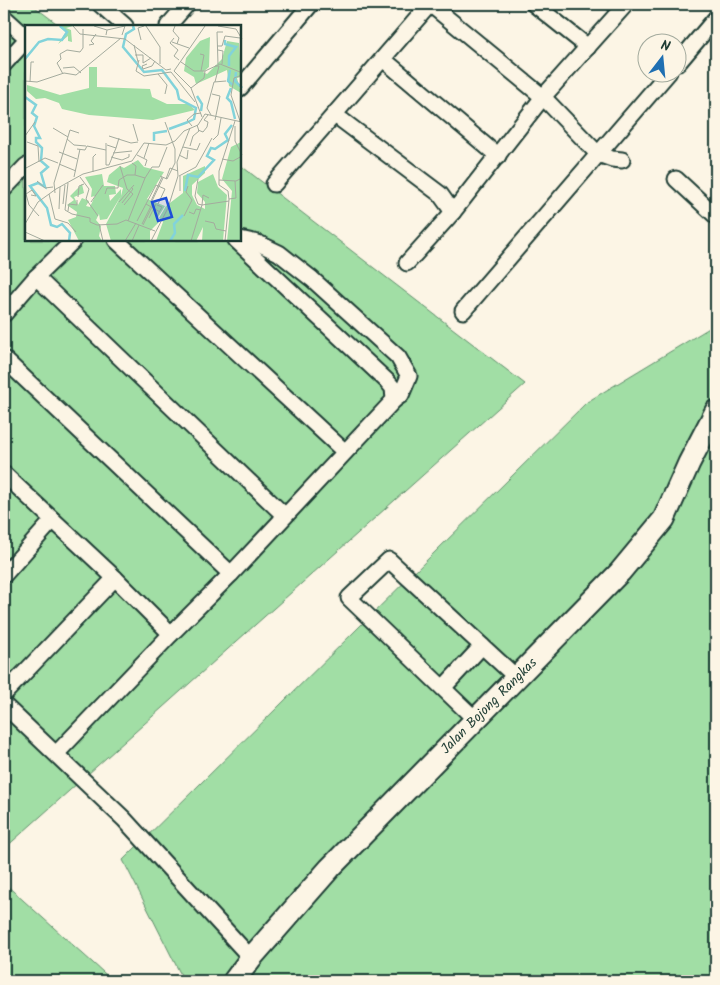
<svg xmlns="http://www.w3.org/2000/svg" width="720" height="985" viewBox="0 0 720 985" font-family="Kalam,sans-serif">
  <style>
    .green { fill: #a1dea5; stroke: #608e6c }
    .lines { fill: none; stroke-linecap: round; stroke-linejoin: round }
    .minor-casing { stroke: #1f3d34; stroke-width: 19 }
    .secondary-casing { stroke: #1f3d34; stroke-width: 25 }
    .minor { stroke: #fcf5e5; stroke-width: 15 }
    .secondary { stroke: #fcf5e5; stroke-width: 21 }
    .labels { text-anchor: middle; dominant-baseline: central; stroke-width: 4.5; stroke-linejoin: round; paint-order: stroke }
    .street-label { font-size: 14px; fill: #1f3d34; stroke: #fcf5e5 }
    .inset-river { fill: none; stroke: #82d3da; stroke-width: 2.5 }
    .inset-road { fill: none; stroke: #a4ab9e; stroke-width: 1 }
    .view { fill: #1d4ed8; fill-opacity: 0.15; stroke: #1d4ed8; stroke-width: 2.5 }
    .inset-edge { fill: none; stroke: #1f3d34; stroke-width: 2.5 }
  </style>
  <rect width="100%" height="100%" fill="#fcf5e5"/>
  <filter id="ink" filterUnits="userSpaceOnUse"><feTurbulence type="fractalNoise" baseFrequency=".02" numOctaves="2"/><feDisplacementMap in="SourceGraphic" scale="10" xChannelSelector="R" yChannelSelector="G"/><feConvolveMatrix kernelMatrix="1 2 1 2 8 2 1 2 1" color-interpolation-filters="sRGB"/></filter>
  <g filter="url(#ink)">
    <g class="green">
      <polygon points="4,4 31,4 60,26 26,26 26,240 240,240 240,165 525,384 4,849"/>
      <polygon points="716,324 716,981 184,981 123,860 587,402"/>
      <polygon points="4,883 113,981 4,981"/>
    </g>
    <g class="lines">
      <g class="minor-casing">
        <g id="minor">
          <polyline points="100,4 125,26"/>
          <polyline points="430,4 543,97 598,154 612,159 622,160"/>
          <polyline points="534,4 588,47"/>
          <polyline points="4,17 26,37"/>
          <polyline points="168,26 187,4"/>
          <polyline points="383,59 498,156"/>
          <polyline points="678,63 716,18"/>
          <polyline points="4,64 26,40"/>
          <polyline points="240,88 311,4"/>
          <polyline points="335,115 440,194 453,212 543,97 626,4"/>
          <polyline points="676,179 716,216"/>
          <polyline points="274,184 430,4"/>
          <polyline points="4,189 26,166"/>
          <polyline points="240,239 258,243 279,253 312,279 398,357 409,376 401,395 394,400"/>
          <polyline points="116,240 345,452"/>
          <polyline points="407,263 453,212"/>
          <polyline points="36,277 285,516"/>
          <polyline points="463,311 669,72"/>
          <polyline points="4,314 36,277 74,240"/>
          <polyline points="4,359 231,574"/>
          <polyline points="4,474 115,578 171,634"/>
          <polyline points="4,575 53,520"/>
          <polyline points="443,688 482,646"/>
          <polyline points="4,694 115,578"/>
          <polyline points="4,705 124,819 251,958"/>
          <polyline points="476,720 349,598 389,560 517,678"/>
          <polyline points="56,754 171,634 231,574 394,400 393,388 387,381 236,240"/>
        </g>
      </g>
      <g class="secondary-casing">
        <polyline id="secondary" points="234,981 251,958 330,868 620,572 664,519 689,463 716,411"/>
      </g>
      <use href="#minor" class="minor"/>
      <use href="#secondary" class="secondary"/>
    </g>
  </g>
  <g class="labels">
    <g class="street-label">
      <text transform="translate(489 706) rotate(-45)">Jalan Bojong Rangkas</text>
    </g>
  </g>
  <g transform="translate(25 25)">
    <rect width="216" height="216" fill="#fcf5e5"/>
    <path d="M34,1h14l-7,2 5,2 1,12 -4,-1v-5l-10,8 8,-12zM185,12l-1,30 -6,5 4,2 15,-15 5,-18 12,2 2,34 -4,1 4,15 -12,-7 -2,-16 -31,14 -2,-7 -10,-6 2,-13 14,-17zM64,42h8v20l53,2 2,8 15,7h22l6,6 -42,10 -64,-5 -27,-6 -3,-6 -14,-5 -9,1 -9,-8v-6l33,10 29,-7zM216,117v99h-14l5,-50 -10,-12 9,-32zM113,135l6,7 20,5 -17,27 18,7 -8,13 3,2 -10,10v10h-39l-5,-17 15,-28 -14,23 -7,1 -1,-6 -3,6 5,6 -2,10 3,5h-23l-11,-21 8,-3 1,-5 -10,-7 7,-5 -4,-4 12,-12 2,9 -10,4 4,8 4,-7 7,3 -3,5 4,1 5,-11 -4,1 1,-8 -7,-12 17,-3 2,12h11l1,8 -7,1 1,6 11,-12v7l2,-8 -16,-6 2,-7 11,-9 4,2zM180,141v7l-13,12v10l5,10 8,4v-7l-8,-9 1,-11 15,-8 5,13 9,8 -4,46h-21l1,-14 -7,14h-40l7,-19 -4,-4 7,-12 17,-13v-17z" fill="#a1dea5"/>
    <path class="inset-river" d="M108,1l1,3 -8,5 -3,13 21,25 18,-2 15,20 2,9 17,9 -2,11 -6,3M200,15v4l11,3 -7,9v10M0,34l14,-17 9,-3 14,1 5,-8 -7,-6M205,45l-2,11 5,4M211,47l-1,9 7,7M206,63l-4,10 4,4 4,17M172,71l5,8 -1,7M0,72l11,8 -4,8 5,4 -3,9 6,12h-4v4l6,6 -1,13 7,6 -7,6 4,14 -7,-4 -8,3 17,22 4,17 6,2 5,-3 8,9 -1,8M144,104l19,-7M129,116v-8l13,-2M160,166l3,-16 10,2 16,-17 -7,-4 4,-8 4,1 13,-9 -3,-6 7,-9M145,216l5,-8 -1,-9 9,-9"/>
    <path class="inset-road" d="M48,1l7,8 45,5 41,31 5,-1M69,1l13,4 -1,5M121,1l14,21v17M150,1l-2,5 6,7 -2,6M193,1l18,3 6,10M82,5l18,-4 -3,9M149,13l-4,5 8,7 -4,6 5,4M116,15l-3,-12 6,-2M147,17l17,6M64,20l5,-1 -3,-3 5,-7M109,20l4,17M192,21h5l3,-10 15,2M193,25l5,1 -1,13M175,29l4,1 -3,16M110,30h8v8l8,-5M114,35l-3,11 8,5 27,-4M156,37l13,9h11l15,-7 20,8M122,39l-5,2 1,3 9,-3 3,-5M193,39l-1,-32h6M38,43l11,-1 7,6M146,47l24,30M38,49l-6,-11 4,-4 -1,-5 7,-4 13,2 3,-4v-19M133,49l9,11 -2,9M0,56l12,1 27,-9 12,2 45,-37M5,57l1,-20h3M190,57l4,-16h-4M166,63l13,-10 1,-7M187,69l8,2 -5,24M186,90l-4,-7 7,-26 12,-1M177,92l-11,-29 -17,-17 31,-45M215,96l-9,-26 3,-17 8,-3M108,99l5,17M167,101l-5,-6 7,-6 7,-1M210,101v15l7,14M28,103l15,9M173,105l5,2 4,-5 1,-5 -4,-2 4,-5M0,111l10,-14M84,111l22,7 7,-1M42,114l7,6 12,1M188,115l5,-5 3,-17M2,117l11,4 1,16M81,118v22h3M82,120l9,3 3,-10M165,121l3,-10 6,-5 -2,-6M158,122l14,3 3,-7M52,124l8,1 2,-4 19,4M34,127l18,7M88,128l19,-2M112,130l10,5 -2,6M154,130l8,4 1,-9M86,132l11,3 7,-3v-3M119,133l5,-15M197,134l11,2 9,-5M0,137l1,32 3,11 10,11M107,138l4,3 -1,9 10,3M34,139l17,7M84,140l7,-17M95,141l7,23 6,5 -9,11M1,143l19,-10 13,5M68,147v-15l3,-3M135,151l7,3 8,-16v-14l-10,-27M154,151l17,-9 16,-29M155,151v15M49,152l6,-28M55,152l9,12 -3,10 12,17M141,154l4,-11 8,3M173,154l-3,17 3,8 4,1M194,155l17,1 6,-3M12,156l8,7 8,-1M43,158l-3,27 7,4 18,4v4l7,3 20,-1 9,-4 29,11M30,168l-1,-10 16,-53 9,3M1,169l6,-4 4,6 -5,-1M24,169l6,25 13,4 8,9M80,169l2,-6h11l1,-8 8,-5h8M53,172l1,-11 5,-2M204,174l7,-1 -1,-17M126,176l11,-24M127,176l11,-23M66,177l12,-17M94,177l15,-17M97,178l11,-14 -2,-2M38,179l2,-19M121,179l14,8M132,180l5,2 -5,9M177,180l1,-10 6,3M34,184l1,-22M43,186l1,-7 8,1v-5M164,187l5,2 2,-5 5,1M159,191l8,-16 -6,-8 2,-6M124,193l7,-14M103,196l17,-43 7,-11h7l8,-20M112,196l19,-36 9,4 -7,15M180,196l9,2 2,6 10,2M0,199l13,-22 18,-13 27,-15 49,-13 12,-18 22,2 9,-4 9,-10 14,-6 7,-11 37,8M74,199l4,17M117,199l11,-22M118,200l11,-22M0,207l20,9M100,216l11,-18M107,216l7,-16M126,216l17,-33 10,-32 -1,-14 13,-34M166,216l11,-36 27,-4M200,216l4,-41 -1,-9 -9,-6v-14l16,-50"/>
    <path class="view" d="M141,173l6,19 -14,4 -6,-19z"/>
    <rect width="216" height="216" class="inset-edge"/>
  </g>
  <rect width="720" height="985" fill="none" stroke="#fcf5e5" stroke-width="20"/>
  <rect x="10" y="10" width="700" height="965" fill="none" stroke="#1f3d34" stroke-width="2" filter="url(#ink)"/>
  <g transform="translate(662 58) rotate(16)"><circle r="24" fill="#fcf5e5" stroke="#a4ab9e"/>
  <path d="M0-4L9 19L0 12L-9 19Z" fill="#1f6fb2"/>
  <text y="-8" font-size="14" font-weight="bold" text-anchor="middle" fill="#1f3d34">N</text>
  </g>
</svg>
